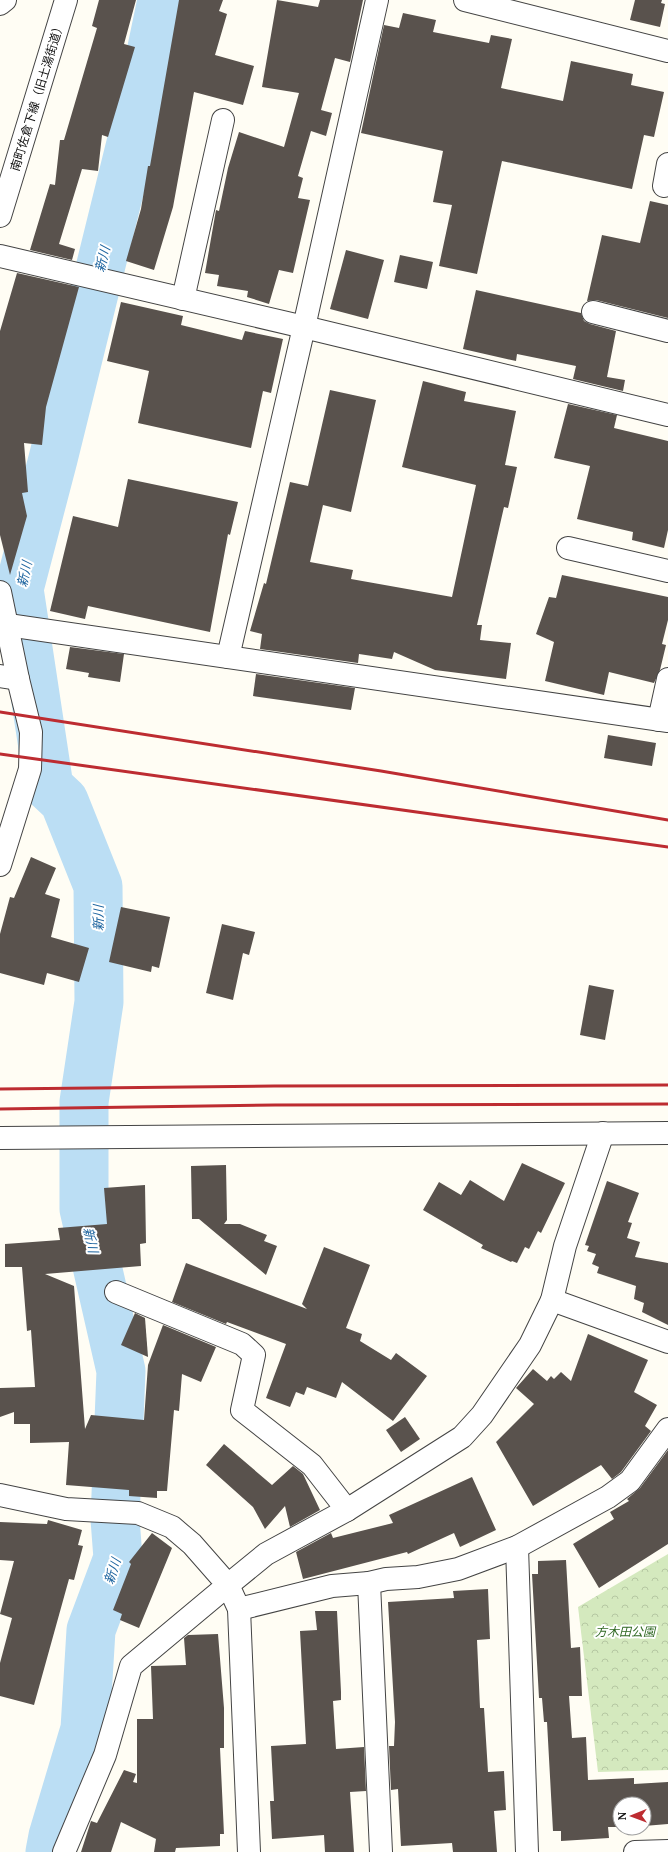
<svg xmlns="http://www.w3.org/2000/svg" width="668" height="1852" viewBox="0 0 668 1852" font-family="'PT Serif','Noto Sans JP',serif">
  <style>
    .park { fill: url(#park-crowns) }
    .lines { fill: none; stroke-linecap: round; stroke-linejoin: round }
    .river { stroke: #bbdef4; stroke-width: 49 }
    .building { fill: #59524d }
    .minor-casing { stroke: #444; stroke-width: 24 }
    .tertiary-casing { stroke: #444; stroke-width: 24 }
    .minor { stroke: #fff; stroke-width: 22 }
    .tertiary { stroke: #fff; stroke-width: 22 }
    .rail { stroke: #bd2c31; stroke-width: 3 }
    .labels { text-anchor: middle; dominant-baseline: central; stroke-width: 4; stroke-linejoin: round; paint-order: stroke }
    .street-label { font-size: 12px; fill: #111; stroke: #fff }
    .park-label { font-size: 12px; font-style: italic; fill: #2f6722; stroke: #fff }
    .water-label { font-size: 13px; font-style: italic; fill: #1d649f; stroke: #fff }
  </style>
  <defs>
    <pattern id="park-crowns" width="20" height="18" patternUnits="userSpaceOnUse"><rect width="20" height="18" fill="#d4e9be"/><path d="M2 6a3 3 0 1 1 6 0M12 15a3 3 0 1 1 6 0" fill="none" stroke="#b5c7a2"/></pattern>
  </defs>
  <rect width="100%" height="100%" fill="#fffdf4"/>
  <polygon class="park" points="668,1554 668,1770 598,1772 578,1607"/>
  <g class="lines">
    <polyline class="river" points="50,1852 53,1836 85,1729 91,1630 118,1558 115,1519 121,1371 84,1209 84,1102 99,1002 98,886 64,801 49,787 19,589 53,459 138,115 162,0"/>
  </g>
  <g class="building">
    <polygon points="99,0 136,0 124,44 135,47 108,137 102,135 98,171 82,169 59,244 75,249 72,260 30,250 50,184 55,185 60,140 64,140 97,28 92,26"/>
    <polygon points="179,0 223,0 219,11 227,14 215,55 254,66 243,105 194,92 173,207 154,270 126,261 141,209 148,166 150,166"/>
    <polygon points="277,0 318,7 320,0 363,0 350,62 335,58 321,110 332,113 326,136 311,131 298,176 303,178 298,198 310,200 293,273 279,270 269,304 247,297 248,291 217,286 219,275 205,273 216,210 219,211 228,168 239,132 284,147 299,93 262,87"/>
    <polygon points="635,0 662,0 661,3 665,4 660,27 630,20"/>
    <polygon points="403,13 436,20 433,32 489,43 491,35 512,39 501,88 563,101 571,61 633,74 631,85 664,92 654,137 644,135 632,189 502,161 477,274 439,266 452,205 433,202 443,151 361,133 384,25 399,28"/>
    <polygon points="650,201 668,205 668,318 596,300 587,301 602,235 640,243"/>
    <polygon points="346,250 384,260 368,319 330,309"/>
    <polygon points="400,255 433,262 427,289 394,282"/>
    <polygon points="17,273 79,287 46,407 42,445 24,443 28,492 22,493 27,516 10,575 0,535 0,331"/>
    <polygon points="476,290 581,313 584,321 590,324 616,331 607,377 625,380 623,391 573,379 576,366 517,354 516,361 463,349"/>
    <polygon points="121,302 183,316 181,325 242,340 245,331 283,339 271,393 263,391 251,448 138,423 149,371 107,361"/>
    <polygon points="423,381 466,392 464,401 516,411 505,465 517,467 508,508 504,507 477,625 482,625 480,640 511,643 506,679 435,670 394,652 392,659 359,654 358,663 260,649 262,634 250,631 264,583 266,584 290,482 308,486 330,390 376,400 351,512 323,505 310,562 353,570 351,579 452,597 476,485 402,467"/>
    <polygon points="568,404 617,415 614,428 668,441 668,530 664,548 632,540 633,532 577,519 590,466 554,458"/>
    <polygon points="128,479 238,502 230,535 228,534 210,632 88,606 85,619 50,611 73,516 118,527"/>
    <polygon points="562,575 668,597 668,620 662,644 666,645 660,670 654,683 609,672 604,695 545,681 554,642 536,634 549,597 556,598"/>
    <polygon points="70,647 124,654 120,682 88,677 89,673 66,669"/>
    <polygon points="256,674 355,688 351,710 253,696"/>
    <polygon points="608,735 656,743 652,766 604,758"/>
    <polygon points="31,857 56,868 45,894 60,899 51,937 89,948 79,982 47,973 44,985 0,973 0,934 10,897 14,898"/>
    <polygon points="121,907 170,917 159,968 152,966 151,972 109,962"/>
    <polygon points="222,924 255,932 249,955 243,953 233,1000 206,993"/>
    <polygon points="589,985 614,990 605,1040 580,1035"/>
    <polygon points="522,1163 565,1183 541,1233 538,1231 529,1249 525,1247 517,1263 512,1261 511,1262 481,1248 483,1245 423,1210 439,1182 461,1195 470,1180 504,1201"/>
    <polygon points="226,1165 227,1220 224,1224 240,1224 267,1235 264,1241 277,1246 266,1275 199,1219 192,1219 191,1166"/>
    <polygon points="607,1181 639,1193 628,1222 632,1223 627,1238 640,1242 635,1257 668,1263 668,1325 642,1312 644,1303 634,1299 636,1286 597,1273 599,1267 592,1264 596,1254 587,1251 589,1246 585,1245"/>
    <polygon points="145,1185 146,1243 140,1244 141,1266 45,1274 74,1286 85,1429 91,1415 144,1420 148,1365 163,1325 216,1347 201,1382 182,1374 179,1411 174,1410 167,1491 157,1491 157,1498 129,1496 129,1490 66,1485 69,1442 30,1443 30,1424 14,1424 14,1412 0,1417 0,1388 35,1387 31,1330 27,1331 22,1267 5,1267 5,1244 60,1240 58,1228 107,1224 104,1188"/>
    <polygon points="324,1247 370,1265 346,1328 362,1334 360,1341 391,1360 396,1353 427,1376 393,1421 342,1382 336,1398 307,1387 304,1395 296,1392 290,1407 266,1398 286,1344 227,1322 226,1324 172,1302 186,1263 307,1309 302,1304"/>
    <polygon points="135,1313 145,1318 148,1357 121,1345"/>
    <polygon points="588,1334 648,1360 634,1392 657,1405 645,1426 651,1431 621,1472 612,1479 601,1465 533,1506 496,1442 534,1404 516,1388 533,1369 547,1381 551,1376 554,1379 561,1372 571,1381"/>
    <polygon points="405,1417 420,1439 401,1452 386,1430"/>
    <polygon points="224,1444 272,1485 293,1466 303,1474 320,1510 290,1527 285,1506 265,1529 253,1507 206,1465"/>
    <polygon points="668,1450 668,1544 599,1588 573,1544 614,1519 610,1512 629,1501 627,1499 640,1488"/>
    <polygon points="472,1477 496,1530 460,1547 454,1533 408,1554 407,1552 303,1579 296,1552 331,1533 333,1538 393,1523 389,1515"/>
    <polygon points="48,1520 82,1530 78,1545 83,1546 74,1580 69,1579 34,1705 0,1696 0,1663 12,1618 0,1614 14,1561 0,1560 0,1522 47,1524"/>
    <polygon points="152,1533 172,1548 139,1628 120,1620 122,1614 113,1610 131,1564 129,1562"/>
    <polygon points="566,1560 571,1648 580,1647 582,1696 569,1696 572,1738 586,1737 588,1780 634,1778 634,1784 668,1782 668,1824 644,1826 644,1804 620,1804 620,1827 608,1827 609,1838 561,1841 561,1831 553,1831 547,1722 544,1722 542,1698 539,1698 532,1574 538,1574 538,1561"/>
    <polygon points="488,1589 490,1639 477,1640 480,1708 484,1708 488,1772 504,1771 506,1810 494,1811 497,1852 453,1852 452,1843 401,1846 398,1789 391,1790 389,1746 394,1746 395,1722 388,1602 454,1598 453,1591"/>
    <polygon points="315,1611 337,1611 341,1692 341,1700 333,1701 336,1749 364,1747 366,1791 350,1792 354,1852 325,1852 324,1835 272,1839 270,1801 274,1801 271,1746 306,1744 300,1631 317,1630"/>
    <polygon points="218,1634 224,1708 224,1748 220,1748 224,1834 220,1834 220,1846 176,1848 175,1852 154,1852 156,1839 121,1822 111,1852 81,1852 91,1821 97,1823 124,1770 136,1774 133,1782 137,1783 137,1719 153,1719 151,1666 186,1665 184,1638 188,1635"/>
  </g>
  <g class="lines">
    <g class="minor-casing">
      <g id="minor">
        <polyline points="465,0 668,51"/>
        <polyline points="0,4 5,0"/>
        <polyline points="664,186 668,164"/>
        <polyline points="0,256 304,327 668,415"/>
        <polyline points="183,299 223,120"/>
        <polyline points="593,312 668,331"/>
        <polyline points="568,548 668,571"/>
        <polyline points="0,592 18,679 0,676"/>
        <polyline points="8,625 668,721"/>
        <polyline points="228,657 304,327 377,0"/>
        <polyline points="659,720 668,679"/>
        <polyline points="0,865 30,769 31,732 18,679"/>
        <polyline points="0,1138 668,1133"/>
        <polyline points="116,1292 242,1344 254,1355 242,1410 312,1465 347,1510"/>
        <polyline points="552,1300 668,1342"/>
        <polyline points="0,1495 66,1509 138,1513 172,1527 192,1544 228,1585 131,1666 105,1755 64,1852"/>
        <polyline points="517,1547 527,1852"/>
        <polyline points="369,1583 381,1852"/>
        <polyline points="239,1609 332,1586 369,1583 386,1579 418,1577 458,1569 517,1547 608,1497 630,1481 668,1429"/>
        <polyline points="249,1852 239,1609 228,1585 266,1554 347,1510 462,1437 482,1415 530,1345 552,1300 565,1246 603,1133"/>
        <polyline points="635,1852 668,1851"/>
      </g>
    </g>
    <g class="tertiary-casing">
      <polyline id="tertiary" points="0,216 66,0"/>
    </g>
    <use href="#minor" class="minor"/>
    <use href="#tertiary" class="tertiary"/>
    <g class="rail">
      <polyline points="0,712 381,771 668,820"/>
      <polyline points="0,754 668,847"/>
      <polyline points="0,1089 274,1086 668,1085"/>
      <polyline points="0,1109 275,1105 668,1104"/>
    </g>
  </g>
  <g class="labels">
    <g class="street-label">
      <text transform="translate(37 96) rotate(-73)">南町佐倉下線（旧土湯街道）</text>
    </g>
    <g class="park-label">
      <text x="625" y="1631">方木田公園</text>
    </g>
    <g class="water-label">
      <text transform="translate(102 259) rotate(-76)">新川</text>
      <text transform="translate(24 574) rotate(-78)">新川</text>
      <text transform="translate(98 918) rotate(-90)">新川</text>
      <text transform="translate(91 1240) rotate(77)">新川</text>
      <text transform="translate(112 1571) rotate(-72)">新川</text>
    </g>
  </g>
  <g transform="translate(632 1816) rotate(269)"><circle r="19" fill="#ffffff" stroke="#a0a0a0"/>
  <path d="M0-3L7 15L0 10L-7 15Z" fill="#bd2c31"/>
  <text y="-6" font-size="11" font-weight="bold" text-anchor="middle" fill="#111111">N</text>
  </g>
</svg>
